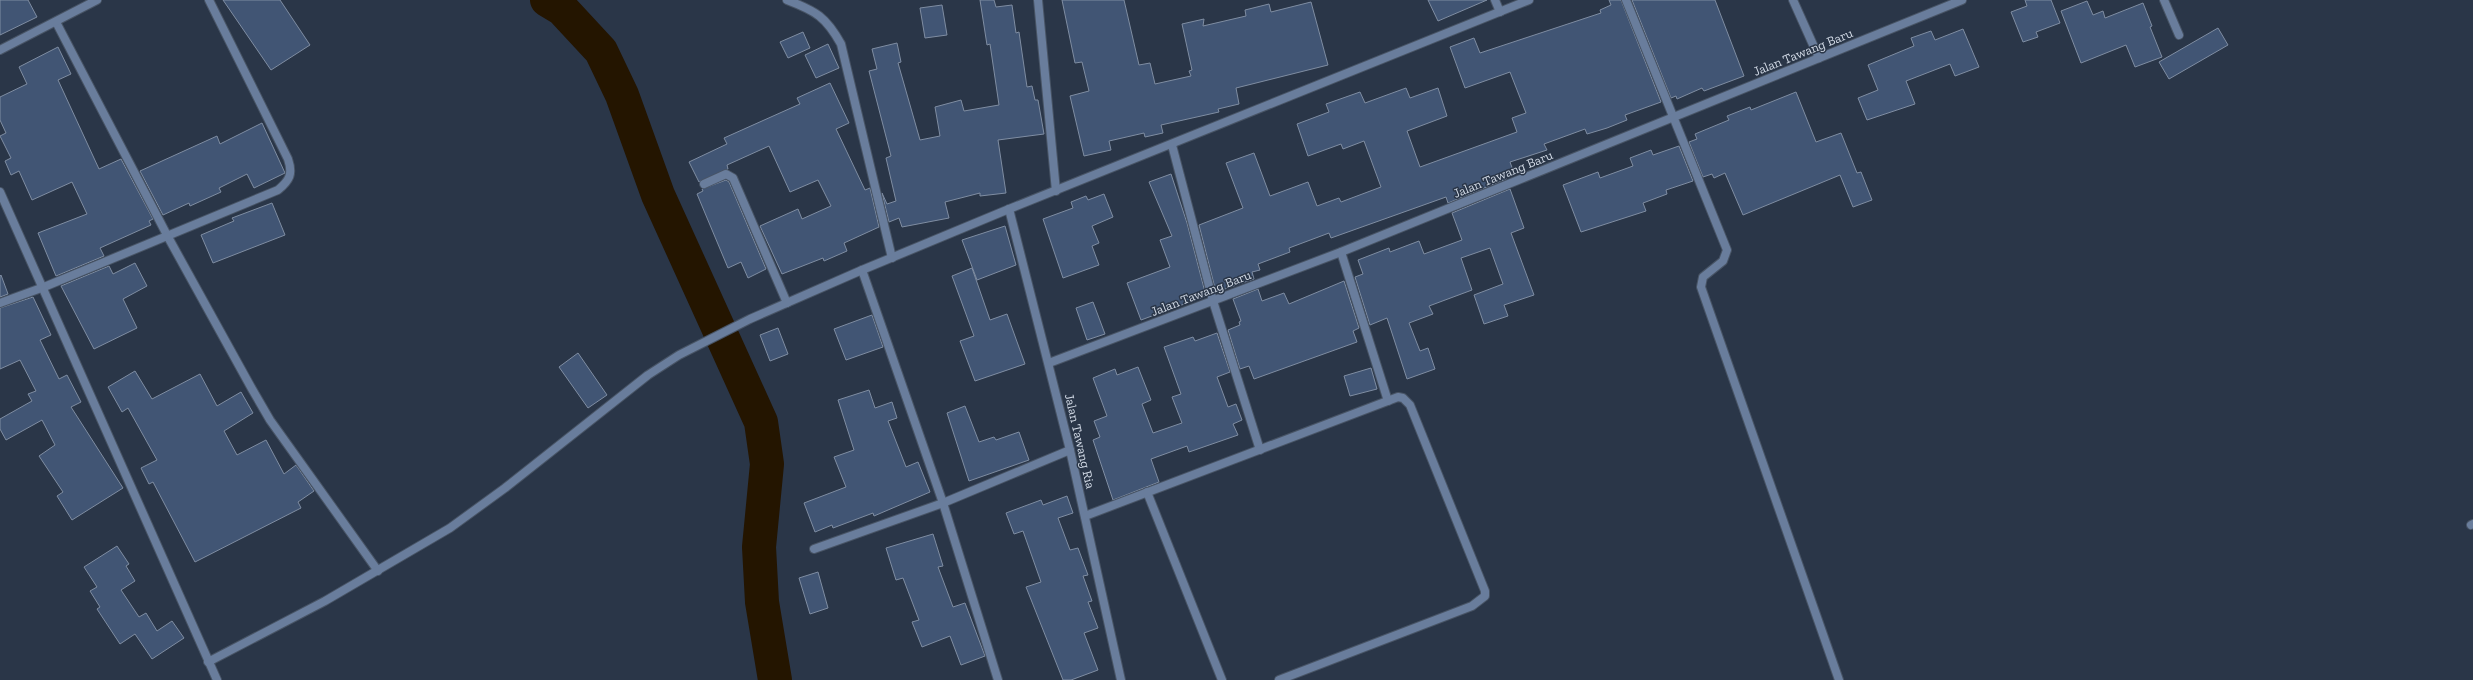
<svg xmlns="http://www.w3.org/2000/svg" width="2473" height="680" viewBox="0 0 2473 680" font-family="'Zilla Slab',serif">
  <style>
    .lines { fill: none; stroke-linecap: round; stroke-linejoin: round }
    .river { stroke: #241500; stroke-width: 34 }
    .building { fill: #415574; stroke: #7f8da2 }
    .minor-casing { stroke: #485465; stroke-width: 10 }
    .tertiary-casing { stroke: #485465; stroke-width: 10 }
    .minor { stroke: #697d9c; stroke-width: 8 }
    .tertiary { stroke: #697d9c; stroke-width: 8 }
    .labels { text-anchor: middle; dominant-baseline: central; stroke-width: 3; stroke-linejoin: round; paint-order: stroke }
    .street-label { font-size: 13px; fill: #d3dbe7; stroke: #2a3648 }
  </style>
  <rect width="100%" height="100%" fill="#2a3648"/>
  <g class="lines">
    <polyline class="river" points="547,0 562,9 601,51 622,95 658,195 761,422 767,464 759,547 762,602 775,680"/>
  </g>
  <g class="building">
    <polygon points="0,0 28,0 37,17 0,35"/>
    <polygon points="223,0 280,0 310,45 271,70"/>
    <polygon points="980,0 994,0 996,7 1012,5 1016,33 1019,32 1027,87 1032,86 1035,100 1038,100 1044,134 998,140 1006,193 980,196 980,193 945,202 949,218 902,227 899,218 889,222 882,193 887,204 896,201 886,158 891,156 869,71 877,69 872,49 897,43 901,62 898,63 920,140 940,136 935,107 961,100 964,111 999,105 990,44 987,45"/>
    <polygon points="1062,0 1124,0 1139,65 1150,63 1155,84 1191,76 1189,71 1192,70 1182,24 1204,19 1203,26 1246,16 1245,10 1269,4 1271,12 1311,2 1328,65 1236,88 1239,104 1218,109 1219,112 1161,125 1163,133 1145,137 1144,133 1109,141 1111,150 1084,156 1070,96 1089,91 1082,62 1075,63"/>
    <polygon points="1428,0 1487,0 1438,21"/>
    <polygon points="1609,0 1621,0 1661,102 1625,115 1627,120 1607,128 1587,134 1585,129 1544,144 1547,150 1510,162 1514,173 1505,176 1506,179 1448,203 1446,197 1331,238 1329,233 1289,248 1290,252 1258,264 1260,270 1252,272 1254,279 1216,292 1199,225 1243,208 1226,163 1254,153 1270,196 1308,182 1317,206 1339,198 1341,202 1381,187 1364,141 1343,149 1341,144 1308,156 1297,124 1329,112 1326,104 1360,92 1365,103 1406,88 1410,98 1438,88 1447,116 1407,131 1420,167 1517,132 1512,118 1526,113 1510,72 1465,88 1450,47 1474,38 1480,53 1601,13 1600,10 1611,5"/>
    <polygon points="1632,0 1715,0 1744,76 1704,91 1702,88 1677,99 1676,96 1671,98"/>
    <polygon points="2025,0 2051,0 2060,23 2036,32 2038,37 2023,42 2011,12 2027,6"/>
    <polygon points="2087,1 2093,15 2103,11 2105,18 2143,3 2152,26 2150,27 2162,57 2135,67 2126,45 2081,63 2061,11"/>
    <polygon points="942,5 947,35 925,38 920,8"/>
    <polygon points="2218,28 2228,45 2169,79 2159,62"/>
    <polygon points="1963,29 1979,67 1955,76 1950,64 1906,81 1915,104 1867,120 1858,98 1878,90 1868,65 1914,46 1911,38 1931,31 1935,40"/>
    <polygon points="803,32 810,48 788,58 780,42"/>
    <polygon points="828,44 839,68 816,78 805,55"/>
    <polygon points="58,47 71,74 58,80 99,169 121,159 153,219 149,221 151,225 100,248 104,256 56,276 38,233 87,214 72,182 32,200 19,171 11,175 5,161 11,158 0,136 6,133 0,120 0,97 27,84 19,67"/>
    <polygon points="830,83 849,123 836,129 865,190 870,188 879,227 844,243 847,251 824,261 823,258 782,274 760,226 798,209 802,219 831,206 818,180 790,192 769,146 727,165 728,169 699,182 689,162 727,144 724,138 800,104 797,98"/>
    <polygon points="1796,92 1816,142 1841,133 1857,173 1861,172 1872,200 1853,207 1840,175 1743,215 1725,173 1714,178 1712,174 1703,177 1689,142 1697,139 1695,134 1729,120 1727,116 1750,107 1751,110"/>
    <polygon points="262,123 285,173 254,188 247,174 219,188 221,192 190,206 189,203 163,215 140,171 217,136 220,144"/>
    <polygon points="1679,146 1693,181 1666,190 1667,194 1643,203 1646,211 1581,232 1563,185 1598,172 1600,178 1633,166 1630,158 1651,150 1653,155"/>
    <polygon points="1171,174 1187,223 1206,296 1141,320 1127,283 1170,267 1160,240 1172,236 1149,182"/>
    <polygon points="726,180 729,182 766,269 748,278 741,262 728,268 697,194 703,191 702,189"/>
    <polygon points="1510,189 1524,228 1511,233 1534,295 1504,305 1508,316 1484,324 1474,295 1503,284 1490,248 1461,258 1472,290 1429,306 1433,314 1409,323 1420,351 1428,348 1435,369 1407,379 1387,318 1370,325 1355,277 1363,274 1358,260 1389,248 1390,252 1419,241 1424,254 1462,240 1452,213"/>
    <polygon points="1104,194 1113,217 1092,226 1099,243 1092,246 1099,265 1063,278 1043,219 1073,208 1071,202 1086,196 1088,200"/>
    <polygon points="272,203 285,235 213,263 201,235 234,221 232,218"/>
    <polygon points="1005,226 1016,265 977,280 962,240"/>
    <polygon points="135,263 147,286 123,299 137,328 94,349 61,286 109,266 113,274"/>
    <polygon points="972,268 990,320 1007,314 1025,364 975,381 960,341 974,336 952,276"/>
    <polygon points="1,275 8,294 0,297 0,276"/>
    <polygon points="1344,281 1359,328 1353,331 1357,342 1254,379 1249,366 1240,369 1228,330 1240,325 1239,322 1241,321 1233,299 1258,289 1262,301 1284,293 1289,304"/>
    <polygon points="33,297 51,335 40,340 59,379 67,375 81,402 71,407 123,488 72,520 57,496 63,492 39,456 55,445 42,420 6,440 0,429 0,419 32,401 28,394 36,391 20,360 0,369 0,308"/>
    <polygon points="1093,302 1105,334 1087,340 1076,308"/>
    <polygon points="872,315 883,347 846,360 834,329"/>
    <polygon points="778,328 788,354 770,361 760,335"/>
    <polygon points="1217,333 1230,372 1217,377 1228,407 1236,404 1242,420 1233,424 1238,435 1189,452 1187,446 1151,459 1159,482 1113,500 1093,440 1100,437 1094,421 1107,416 1093,378 1115,369 1117,375 1138,367 1151,400 1142,404 1153,433 1182,423 1172,397 1181,394 1164,347 1193,337 1195,341"/>
    <polygon points="578,353 607,395 588,408 559,367"/>
    <polygon points="1371,368 1377,389 1350,396 1344,376"/>
    <polygon points="135,371 152,399 200,374 217,406 241,392 253,413 224,431 237,455 266,440 284,474 296,465 314,491 298,502 301,508 195,562 153,482 149,484 141,468 157,460 128,408 122,412 108,387"/>
    <polygon points="869,390 875,408 892,402 897,418 888,421 906,467 918,462 930,492 874,516 873,513 833,528 832,525 815,532 804,503 846,487 834,457 854,450 838,400"/>
    <polygon points="965,406 979,442 994,437 996,440 1019,432 1029,460 969,481 947,413"/>
    <polygon points="1067,496 1073,513 1058,518 1070,550 1078,548 1088,575 1083,576 1092,601 1088,602 1098,628 1084,633 1098,670 1071,680 1063,680 1026,587 1041,582 1023,531 1014,534 1006,513 1041,500 1043,505"/>
    <polygon points="933,534 943,566 938,567 953,607 965,603 985,656 961,665 950,636 922,647 912,622 919,620 903,578 896,580 886,548"/>
    <polygon points="117,546 129,564 126,566 135,581 121,590 139,617 146,613 157,631 172,621 184,638 152,659 135,634 120,644 97,609 100,607 90,591 97,587 84,567"/>
    <polygon points="818,572 828,608 810,614 799,578"/>
  </g>
  <g class="lines">
    <g class="minor-casing">
      <g id="minor">
        <path d="M787,0c29,11 39,17 54,44l51,214"/>
        <polyline points="1038,0 1056,191"/>
        <polyline points="1495,0 1500,12"/>
        <polyline points="1626,0 1727,250 1723,261 1703,277 1701,287 1839,680"/>
        <polyline points="1793,0 1819,58"/>
        <polyline points="2164,0 2179,35"/>
        <polyline points="56,22 168,237 252,389 270,420 378,571"/>
        <polyline points="0,50 97,0"/>
        <polyline points="1172,145 1213,301 1260,450"/>
        <polyline points="704,184 726,174 733,178 787,303"/>
        <polyline points="1009,209 1070,450 1121,680"/>
        <polyline points="1341,252 1388,401"/>
        <polyline points="862,270 943,503 998,680"/>
        <path d="M0,303l44,-16 234,-97c12,-10 15,-16 10,-31l-79,-159"/>
        <polyline points="1049,363 1341,252 1962,0"/>
        <polyline points="1147,492 1222,680"/>
        <polyline points="1085,516 1398,397 1403,398 1410,405 1485,591 1485,596 1472,606 1279,680"/>
        <polyline points="2471,525 2473,524"/>
        <polyline points="814,549 943,503 1070,450"/>
      </g>
    </g>
    <g class="tertiary-casing">
      <g id="tertiary">
        <polyline points="0,192 217,680"/>
        <polyline points="208,662 325,601 450,528 505,488 648,375 679,355 750,319 862,270 1009,209 1529,0"/>
      </g>
    </g>
    <use href="#minor" class="minor"/>
    <use href="#tertiary" class="tertiary"/>
  </g>
  <g class="labels">
    <g class="street-label">
      <text transform="translate(1803 52) rotate(-22)">Jalan Tawang Baru</text>
      <text transform="translate(1503 174) rotate(-22)">Jalan Tawang Baru</text>
      <text transform="translate(1201 293) rotate(-21)">Jalan Tawang Baru</text>
      <text transform="translate(1080 441) rotate(77)">Jalan Tawang Ria</text>
    </g>
  </g>
</svg>
